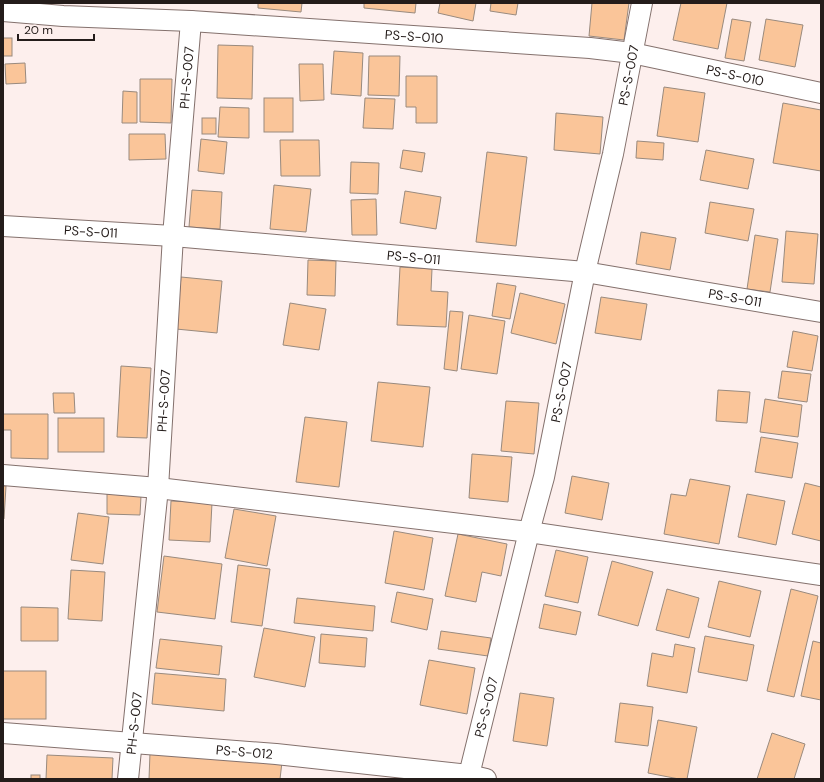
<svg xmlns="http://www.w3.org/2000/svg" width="824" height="782" viewBox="0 0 824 782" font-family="'DM Sans',sans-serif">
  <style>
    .building { fill: #fac599; stroke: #998a7e }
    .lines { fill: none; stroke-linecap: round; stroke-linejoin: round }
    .minor-casing { stroke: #84716d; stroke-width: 22 }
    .minor { stroke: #fff; stroke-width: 20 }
    .labels { text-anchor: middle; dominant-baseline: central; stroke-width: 3; stroke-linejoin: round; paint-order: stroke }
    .street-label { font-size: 13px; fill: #241c1a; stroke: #fdefed }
  </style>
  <rect width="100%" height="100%" fill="#fdefed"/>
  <g class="building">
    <polygon points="258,3 302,3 301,12 258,8"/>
    <polygon points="364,3 416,3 415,13 364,8"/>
    <polygon points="440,3 476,3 473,21 438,13"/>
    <polygon points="491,3 518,3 516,15 490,11"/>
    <polygon points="592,3 629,3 624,40 589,36"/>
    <polygon points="681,3 727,3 718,49 673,40"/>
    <polygon points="732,19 751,22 744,61 725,58"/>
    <polygon points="766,19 803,25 795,67 759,60"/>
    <rect x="3" y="38" width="9" height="18"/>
    <polygon points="218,45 253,46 252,99 217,98"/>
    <polygon points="334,51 363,53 361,96 331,94"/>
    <polygon points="369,56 400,56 399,96 368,95"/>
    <polygon points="25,63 26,83 6,84 5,64"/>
    <polygon points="299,64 323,64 324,100 300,101"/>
    <polygon points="406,76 437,76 437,123 416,123 416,107 406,107"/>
    <polygon points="140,79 172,79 171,123 140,122"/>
    <polygon points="664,87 705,93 698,142 657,136"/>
    <polygon points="123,91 137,92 137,123 122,123"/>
    <rect x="264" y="98" width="29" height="34"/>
    <polygon points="365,98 395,99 393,129 363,128"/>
    <polygon points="783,103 821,110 821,171 773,163"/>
    <polygon points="220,107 249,108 249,138 218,137"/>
    <polygon points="556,113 603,117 600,154 554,150"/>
    <rect x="202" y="118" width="14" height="16"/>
    <polygon points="129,134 165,134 166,159 129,160"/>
    <polygon points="201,139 227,142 224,174 198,171"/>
    <polygon points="280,140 319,140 320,176 281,176"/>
    <polygon points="637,141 664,143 663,160 636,158"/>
    <polygon points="403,150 425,153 422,172 400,168"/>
    <polygon points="706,150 754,159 748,189 700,180"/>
    <polygon points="487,152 527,157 516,246 476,242"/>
    <polygon points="351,162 379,163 378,194 350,193"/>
    <polygon points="274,185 311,189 306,232 270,229"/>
    <polygon points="192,190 222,192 220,229 189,227"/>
    <polygon points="405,191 441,197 436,229 400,223"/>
    <polygon points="376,199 377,235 352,235 351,200"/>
    <polygon points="710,202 754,209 748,241 705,233"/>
    <polygon points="786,231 818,234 814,284 782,282"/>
    <polygon points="641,232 676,238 670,270 636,264"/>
    <polygon points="755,235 778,239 770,292 747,289"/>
    <polygon points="308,260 336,261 335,296 307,295"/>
    <polygon points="400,267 432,269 431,291 448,292 446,327 397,325"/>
    <polygon points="181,277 222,281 217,333 176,329"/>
    <polygon points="497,283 516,286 510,319 492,316"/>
    <polygon points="520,293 565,304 556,344 511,333"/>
    <polygon points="601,297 647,304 641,340 595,333"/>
    <polygon points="290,303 326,309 319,350 283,345"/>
    <polygon points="450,311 463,312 457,371 444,369"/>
    <polygon points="469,315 505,321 497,374 461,369"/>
    <polygon points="793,331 818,336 812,371 787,367"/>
    <polygon points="121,366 151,368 147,438 117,437"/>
    <polygon points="782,371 811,374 807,402 778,398"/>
    <polygon points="378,382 430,387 423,447 371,441"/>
    <polygon points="718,390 750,392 747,423 716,421"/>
    <polygon points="53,393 74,393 75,413 54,413"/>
    <polygon points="765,399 802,405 798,437 760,432"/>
    <polygon points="506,401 539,403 534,454 501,451"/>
    <polygon points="3,414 48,414 48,459 11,458 11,430 3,430"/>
    <polygon points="305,417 347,422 339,487 296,482"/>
    <rect x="58" y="418" width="46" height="34"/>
    <polygon points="761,437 798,443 792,478 755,472"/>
    <polygon points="472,454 512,457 508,502 469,498"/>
    <polygon points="572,476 609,483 602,520 565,513"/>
    <polygon points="690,479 730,486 719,544 664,534 671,494 686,496"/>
    <polygon points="805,483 821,487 821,541 792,534"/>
    <polygon points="3,486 6,486 4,519 3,519"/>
    <polygon points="107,494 141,496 140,515 107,514"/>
    <polygon points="747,494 785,501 776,545 738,537"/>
    <polygon points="171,501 212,503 210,542 169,540"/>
    <polygon points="234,509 276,516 267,566 225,558"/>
    <polygon points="78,513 109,517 103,564 71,560"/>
    <polygon points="394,531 433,538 424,590 385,583"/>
    <polygon points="458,534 507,544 501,576 482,572 476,602 445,596"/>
    <polygon points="556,550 588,557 578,603 545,596"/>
    <polygon points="164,556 222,564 215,619 157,612"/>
    <polygon points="612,561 653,572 638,626 598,615"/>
    <polygon points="238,565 270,569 262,626 231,622"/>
    <polygon points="71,570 105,572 102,621 68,619"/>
    <polygon points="719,581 761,591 750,637 708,627"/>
    <polygon points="667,589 699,598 689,638 656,630"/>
    <polygon points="791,589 818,596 794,697 767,691"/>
    <polygon points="397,592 433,599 427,630 391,622"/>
    <polygon points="297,598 375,606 373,631 294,623"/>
    <polygon points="544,604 581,612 576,635 539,628"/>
    <polygon points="21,607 58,608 58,641 21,641"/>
    <polygon points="264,628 315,637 305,687 254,677"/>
    <polygon points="441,631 491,638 488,656 438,649"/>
    <polygon points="321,634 367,638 365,667 319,663"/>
    <polygon points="705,636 754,645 747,681 698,672"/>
    <polygon points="160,639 222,646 219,675 156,668"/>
    <polygon points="813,641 821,643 821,700 801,696"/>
    <polygon points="675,644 695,648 687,693 647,686 652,653 673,657"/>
    <polygon points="429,660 475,668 467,714 420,705"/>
    <rect x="3" y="671" width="43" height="48"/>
    <polygon points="155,673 226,679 224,711 152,704"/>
    <polygon points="520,693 554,698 547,746 513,741"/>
    <polygon points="620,703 653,707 648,746 615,742"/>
    <polygon points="658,720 697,727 687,779 679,779 648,773"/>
    <polygon points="772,733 805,744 794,779 757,779"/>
    <polygon points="150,753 282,762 280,779 149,779"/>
    <polygon points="47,755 113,758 112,779 46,779"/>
    <rect x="31" y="775" width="9" height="4"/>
  </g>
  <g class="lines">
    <g class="minor-casing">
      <g id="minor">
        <path id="s1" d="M3,11l60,5 128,5 399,27 42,5 189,40"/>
        <path id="s2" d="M3,226l170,10 412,36 236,40"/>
        <polyline points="3,475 158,488 529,532 821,575"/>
        <path id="s3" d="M3,733l273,21 193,21 17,4"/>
        <path id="s4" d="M128,779l30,-291 15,-252 18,-215"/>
        <path id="s5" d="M468,779l61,-247 15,-55 41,-205 28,-118 29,-151"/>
      </g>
    </g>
    <use href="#minor" class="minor"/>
  </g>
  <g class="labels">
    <g class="street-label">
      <text stroke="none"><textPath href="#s1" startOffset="412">PS-S-010</textPath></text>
      <text stroke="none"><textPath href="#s5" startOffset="722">PS-S-007</textPath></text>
      <text stroke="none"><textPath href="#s1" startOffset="736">PS-S-010</textPath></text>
      <text stroke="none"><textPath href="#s4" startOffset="704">PH-S-007</textPath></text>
      <text stroke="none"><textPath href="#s2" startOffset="88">PS-S-011</textPath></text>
      <text stroke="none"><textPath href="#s2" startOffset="412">PS-S-011</textPath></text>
      <text stroke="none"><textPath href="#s2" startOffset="736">PS-S-011</textPath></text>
      <text stroke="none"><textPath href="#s5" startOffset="398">PS-S-007</textPath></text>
      <text stroke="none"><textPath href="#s4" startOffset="380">PH-S-007</textPath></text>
      <text stroke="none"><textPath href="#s5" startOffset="74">PS-S-007</textPath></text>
      <text stroke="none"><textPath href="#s4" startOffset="56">PH-S-007</textPath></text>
      <text stroke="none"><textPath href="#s3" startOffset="242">PS-S-012</textPath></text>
    </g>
  </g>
  <rect width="824" height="782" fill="none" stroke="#241c1a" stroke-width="8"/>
  <path d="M18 34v6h76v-6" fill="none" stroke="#241c1a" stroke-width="2"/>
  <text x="24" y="34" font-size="12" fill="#241c1a" stroke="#fdefed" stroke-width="3" paint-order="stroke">20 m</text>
</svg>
